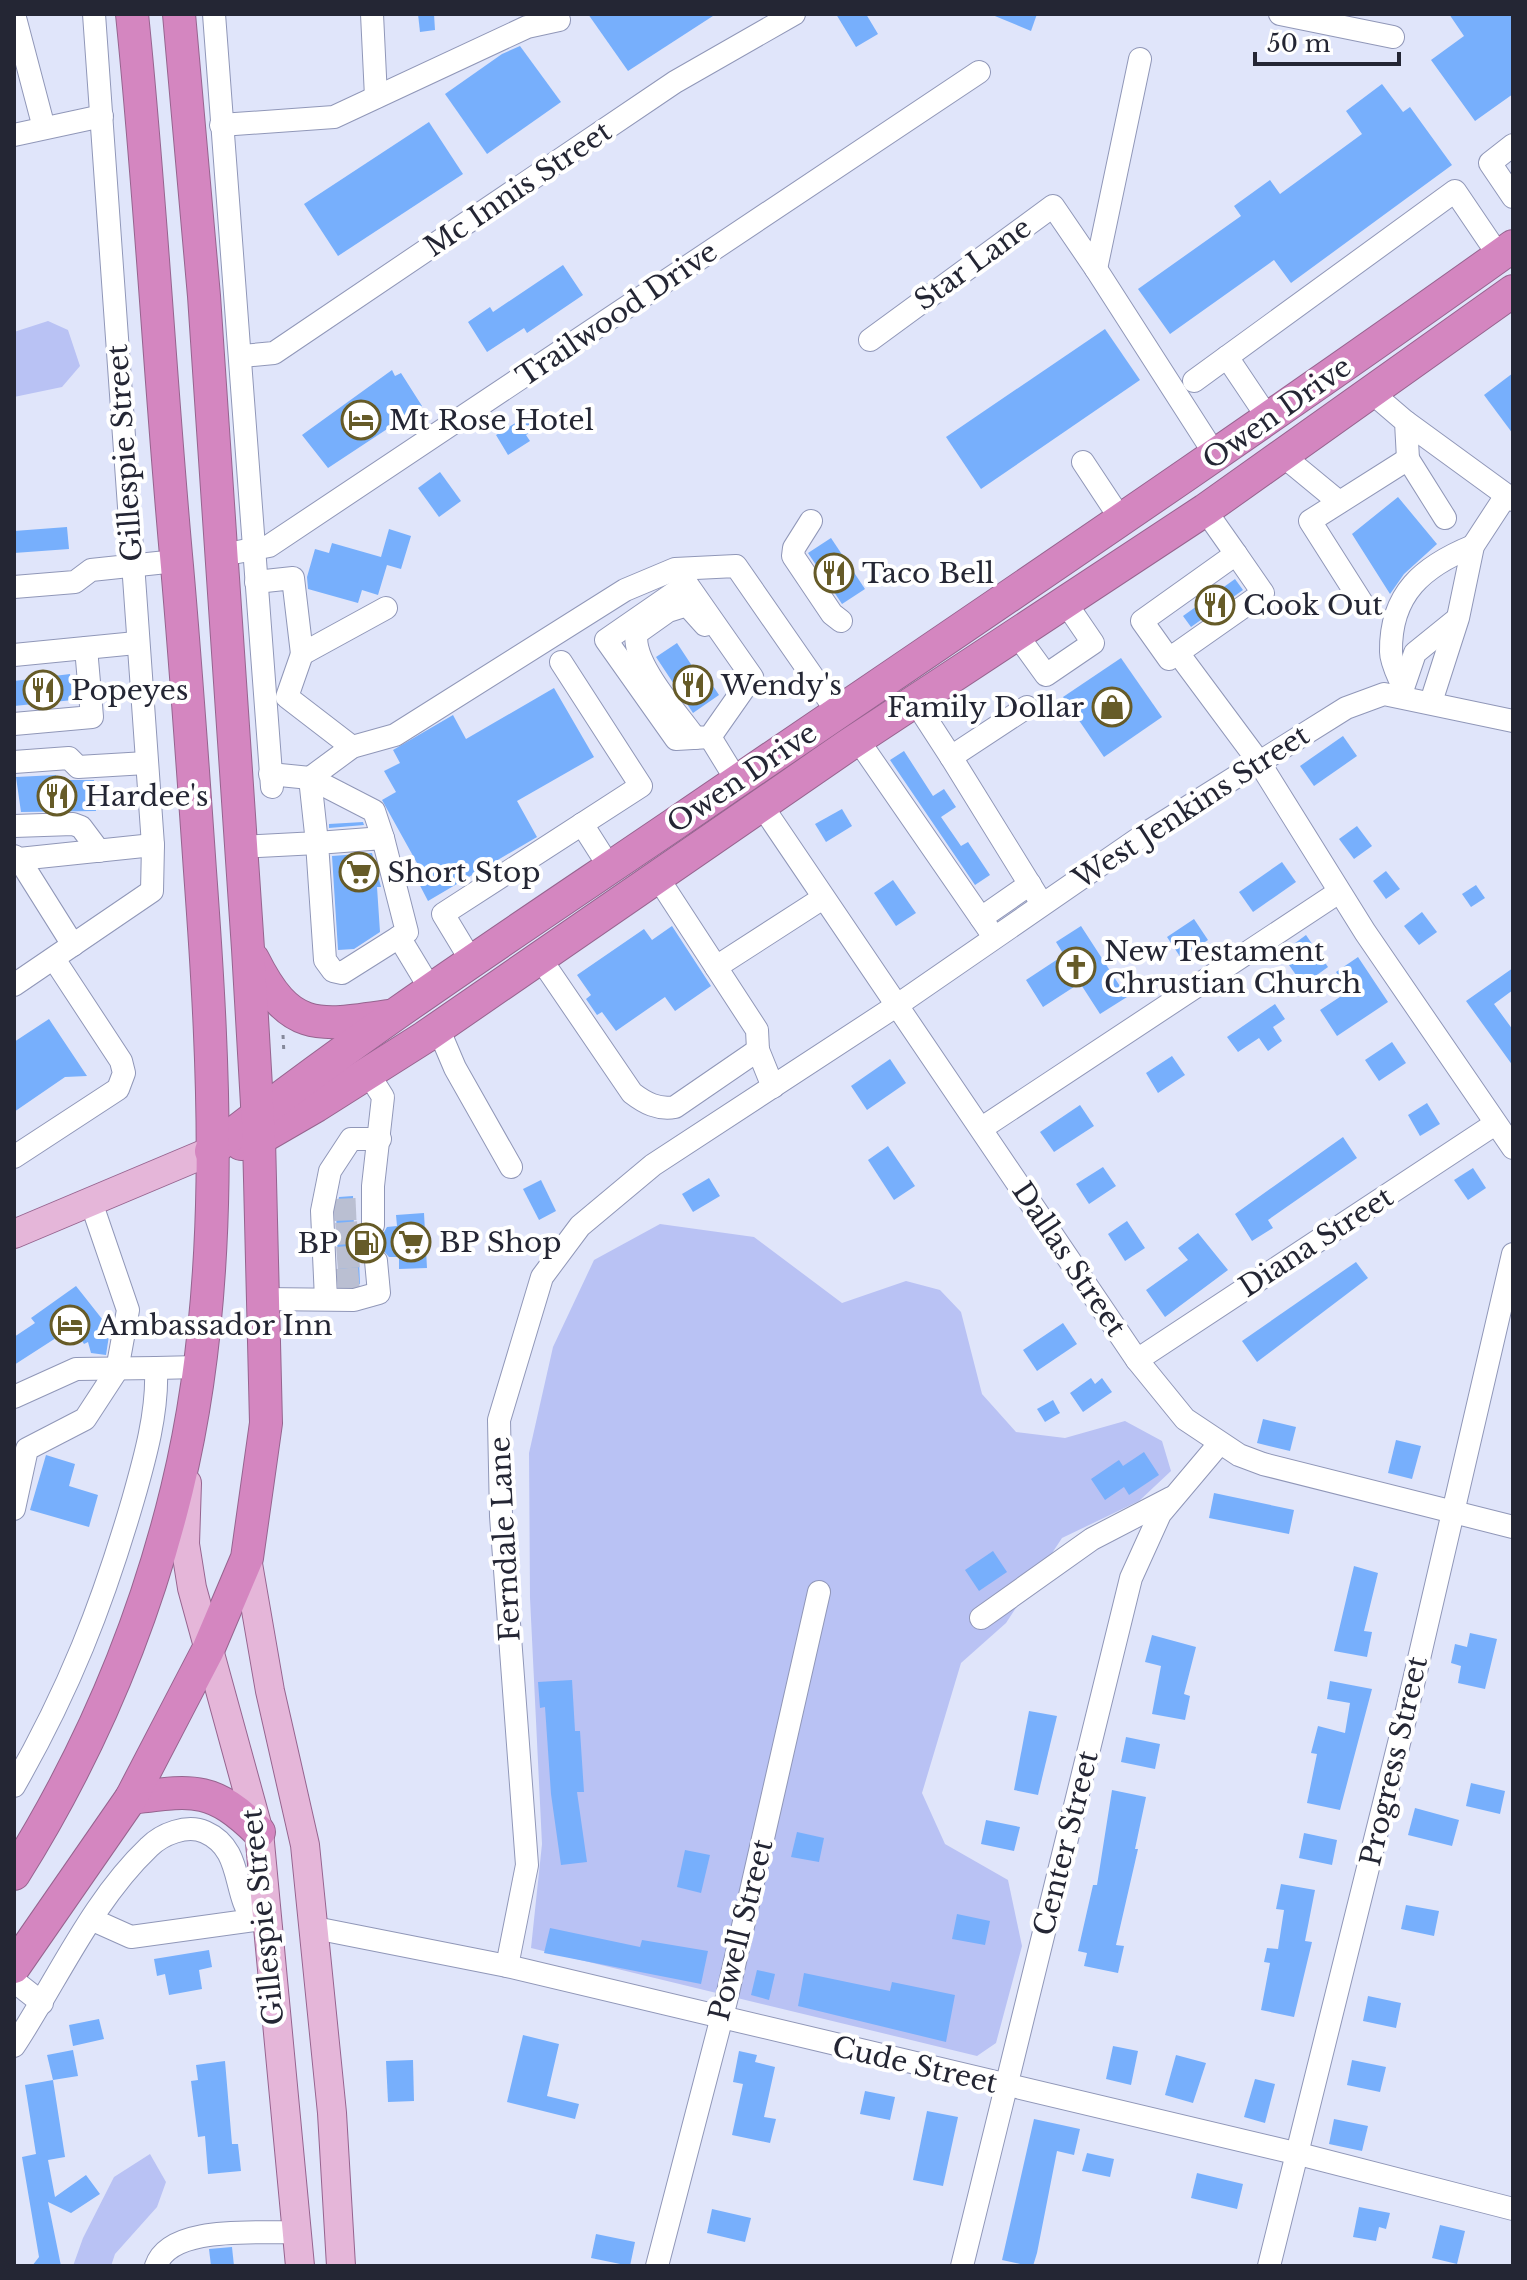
<svg xmlns="http://www.w3.org/2000/svg" width="1527" height="2280" viewBox="0 0 1527 2280" font-family="'Libre Baskerville',serif">
  <style>
    .green { fill: #b9c2f4 }
    .building { fill: #77affc }
    .lines { fill: none; stroke-linecap: round; stroke-linejoin: round }
    .minor-tunnel { stroke: #babfd2; stroke-width: 22; stroke-dasharray: 22 11; stroke-linecap: butt }
    .minor-casing { stroke: #9097b8; stroke-width: 24 }
    .major-casing { stroke: #96648f; stroke-width: 30 }
    .highway-casing { stroke: #96648f; stroke-width: 34 }
    .path { stroke: #85899b; stroke-width: 3; stroke-dasharray: 4 6; stroke-linecap: butt }
    .minor { stroke: #fff; stroke-width: 22 }
    .major { stroke: #e5b6d9; stroke-width: 28 }
    .highway { stroke: #d486c0; stroke-width: 32 }
    .labels { text-anchor: middle; dominant-baseline: central; stroke-width: 8; stroke-linejoin: round; paint-order: stroke }
    .street-label { font-size: 28px; fill: #242634; stroke: #fff }
    .poi-label { font-size: 28px; fill: #242634; stroke: #fff; text-anchor: start }
  </style>
  <rect width="100%" height="100%" fill="#e0e5fa"/>
  <g class="green">
    <polygon points="48,321 68,330 80,366 62,387 14,397 14,332"/>
    <polygon points="660,1224 754,1237 842,1303 906,1281 940,1290 961,1312 982,1394 1016,1432 1065,1438 1125,1421 1162,1441 1171,1471 1139,1501 1062,1538 1006,1623 961,1663 922,1793 945,1844 1008,1880 1022,1946 996,2043 977,2056 531,1948 542,1844 530,1598 529,1453 553,1347 594,1260"/>
    <polygon points="150,2154 166,2182 157,2207 115,2254 111,2266 73,2266 83,2238 114,2177"/>
  </g>
  <g class="building">
    <polygon points="418,14 434,14 435,30 420,32"/>
    <polygon points="588,14 716,14 628,71"/>
    <polygon points="836,14 866,14 878,34 856,47"/>
    <polygon points="990,14 1037,14 1031,31"/>
    <polygon points="1449,14 1513,14 1513,94 1475,121 1431,60 1464,36"/>
    <polygon points="520,46 561,102 487,154 445,94 502,54"/>
    <polygon points="1382,84 1403,112 1410,107 1452,165 1291,283 1274,260 1170,334 1138,289 1241,216 1234,206 1270,180 1280,194 1362,134 1346,111"/>
    <polygon points="429,122 463,174 338,256 304,204"/>
    <polygon points="563,265 583,295 527,333 524,328 487,352 468,322 490,307 493,312"/>
    <polygon points="1105,329 1140,380 981,489 946,437"/>
    <polygon points="392,370 395,376 401,373 422,406 328,468 302,435"/>
    <polygon points="1513,373 1513,434 1484,395"/>
    <polygon points="535,411 544,424 526,435 530,441 508,455 496,435"/>
    <polygon points="440,472 461,501 439,517 418,488"/>
    <polygon points="1398,497 1437,544 1404,574 1390,594 1352,534"/>
    <polygon points="67,527 69,549 14,553 14,531"/>
    <polygon points="389,529 411,536 401,569 387,565 378,595 362,590 358,603 308,589 307,577 315,549 329,553 332,543 381,557"/>
    <polygon points="831,538 865,589 842,604 808,553"/>
    <polygon points="1235,579 1243,590 1191,627 1183,616"/>
    <polygon points="677,643 698,675 703,671 719,695 693,713 656,657"/>
    <polygon points="1121,658 1162,717 1104,757 1063,697"/>
    <polygon points="70,674 73,700 14,706 14,681"/>
    <polygon points="554,688 594,757 517,801 537,837 428,901 415,876 422,872 382,800 396,792 384,771 400,763 393,750 453,715 466,739"/>
    <polygon points="1343,736 1357,756 1314,786 1300,766"/>
    <polygon points="904,751 933,796 944,789 956,807 941,817 961,846 968,842 990,875 975,885 890,760"/>
    <polygon points="56,775 57,780 94,780 96,811 21,812 16,777"/>
    <polygon points="842,809 852,826 826,842 815,824"/>
    <polygon points="363,822 364,825 329,828 329,824"/>
    <polygon points="1357,826 1372,846 1354,859 1339,839"/>
    <polygon points="372,853 381,887 377,887 380,932 354,949 338,950 332,856"/>
    <polygon points="1282,862 1296,882 1253,912 1239,892"/>
    <polygon points="1386,871 1400,889 1386,899 1373,881"/>
    <polygon points="893,880 916,913 896,926 874,893"/>
    <polygon points="1476,885 1485,898 1471,907 1462,894"/>
    <polygon points="1422,912 1437,932 1419,945 1404,926"/>
    <polygon points="1194,919 1208,940 1181,958 1167,937"/>
    <polygon points="672,926 711,986 675,1011 665,997 616,1031 602,1012 597,1015 586,999 591,995 577,975 644,929 652,940"/>
    <polygon points="1081,926 1127,997 1100,1014 1080,983 1043,1007 1026,980 1064,955 1056,942"/>
    <polygon points="1306,935 1328,967 1303,985 1289,965 1295,960 1287,949"/>
    <polygon points="1358,957 1388,1002 1337,1036 1320,1010 1349,991 1336,972"/>
    <polygon points="1513,968 1513,990 1494,1004 1513,1030 1513,1066 1466,1001"/>
    <polygon points="1275,1004 1285,1019 1273,1027 1282,1041 1268,1051 1259,1038 1238,1052 1227,1037"/>
    <polygon points="49,1019 87,1076 65,1077 14,1112 14,1042"/>
    <polygon points="1392,1042 1406,1063 1379,1081 1365,1060"/>
    <polygon points="1172,1056 1185,1075 1158,1093 1146,1073"/>
    <polygon points="890,1059 906,1083 867,1110 851,1086"/>
    <polygon points="1427,1103 1440,1124 1420,1136 1408,1115"/>
    <polygon points="1080,1105 1094,1126 1054,1152 1040,1132"/>
    <polygon points="1343,1137 1357,1158 1268,1220 1273,1228 1252,1241 1235,1214"/>
    <polygon points="888,1146 915,1186 894,1200 868,1160"/>
    <polygon points="1103,1167 1116,1186 1089,1204 1076,1184"/>
    <polygon points="1473,1168 1486,1188 1468,1200 1454,1180"/>
    <polygon points="709,1178 720,1196 693,1212 682,1194"/>
    <polygon points="541,1180 556,1211 539,1220 523,1189"/>
    <polygon points="353,1196 354,1228 360,1228 365,1237 372,1239 381,1237 387,1227 397,1226 396,1215 424,1213 427,1268 399,1269 399,1257 389,1257 382,1249 374,1247 359,1259 360,1284 339,1286 336,1212 339,1197"/>
    <polygon points="1127,1221 1145,1248 1125,1261 1108,1234"/>
    <polygon points="1198,1233 1228,1270 1165,1317 1146,1290 1188,1260 1178,1248"/>
    <polygon points="1356,1262 1368,1278 1257,1362 1242,1341"/>
    <polygon points="76,1286 110,1329 106,1355 91,1353 88,1342 84,1344 73,1327 14,1365 14,1337 35,1323 31,1318"/>
    <polygon points="1063,1323 1077,1344 1037,1371 1023,1350"/>
    <polygon points="1091,1378 1095,1384 1102,1378 1112,1392 1083,1412 1070,1393"/>
    <polygon points="1053,1400 1060,1413 1045,1422 1037,1409"/>
    <polygon points="1263,1419 1296,1427 1290,1451 1257,1443"/>
    <polygon points="1396,1440 1421,1446 1412,1479 1388,1473"/>
    <polygon points="1144,1452 1159,1475 1129,1495 1124,1487 1105,1500 1091,1479 1119,1460 1123,1466"/>
    <polygon points="46,1455 75,1464 69,1486 98,1495 89,1527 30,1510"/>
    <polygon points="1214,1493 1294,1510 1289,1534 1209,1518"/>
    <polygon points="993,1551 1007,1572 979,1591 965,1570"/>
    <polygon points="1354,1566 1378,1573 1364,1631 1372,1632 1367,1657 1334,1651"/>
    <polygon points="1470,1633 1497,1639 1485,1689 1458,1683 1461,1666 1451,1663 1455,1644 1467,1647"/>
    <polygon points="1152,1635 1196,1647 1184,1694 1190,1696 1185,1720 1152,1714 1161,1666 1145,1662"/>
    <polygon points="572,1680 575,1731 580,1731 584,1792 577,1792 587,1862 561,1865 551,1794 545,1707 540,1708 538,1682"/>
    <polygon points="1330,1681 1372,1689 1340,1810 1307,1803 1317,1754 1311,1753 1318,1726 1345,1733 1350,1703 1327,1699"/>
    <polygon points="1029,1711 1057,1716 1038,1795 1014,1790"/>
    <polygon points="1126,1737 1160,1744 1155,1769 1121,1762"/>
    <polygon points="1471,1783 1505,1791 1500,1814 1466,1806"/>
    <polygon points="1112,1790 1146,1797 1135,1849 1138,1849 1116,1945 1124,1946 1118,1973 1084,1966 1087,1953 1078,1951 1093,1885 1097,1885"/>
    <polygon points="1415,1808 1459,1820 1452,1846 1408,1835"/>
    <polygon points="986,1820 1020,1827 1014,1851 981,1844"/>
    <polygon points="797,1832 824,1838 819,1862 791,1857"/>
    <polygon points="1304,1833 1337,1840 1332,1865 1299,1858"/>
    <polygon points="685,1850 710,1855 701,1893 677,1887"/>
    <polygon points="1281,1884 1315,1890 1305,1941 1312,1942 1294,2017 1261,2010 1270,1963 1264,1962 1267,1948 1278,1949 1284,1910 1276,1909"/>
    <polygon points="1406,1905 1439,1911 1434,1936 1401,1929"/>
    <polygon points="957,1914 990,1921 985,1945 952,1939"/>
    <polygon points="550,1928 640,1947 642,1940 708,1951 701,1984 544,1953"/>
    <polygon points="209,1950 212,1967 199,1970 202,1989 169,1995 165,1974 157,1976 154,1959"/>
    <polygon points="757,1970 775,1974 769,2000 751,1995"/>
    <polygon points="804,1973 890,1991 892,1982 955,1995 946,2042 798,2006"/>
    <polygon points="1368,1996 1401,2003 1396,2028 1363,2021"/>
    <polygon points="99,2019 104,2039 73,2046 69,2025"/>
    <polygon points="523,2035 559,2044 547,2096 579,2104 575,2119 507,2102"/>
    <polygon points="1113,2046 1138,2051 1131,2085 1106,2079"/>
    <polygon points="73,2050 78,2076 53,2080 47,2055"/>
    <polygon points="739,2051 757,2055 755,2062 775,2067 764,2117 776,2119 770,2143 732,2135 743,2084 733,2082"/>
    <polygon points="1176,2055 1206,2063 1193,2103 1165,2095"/>
    <polygon points="413,2060 414,2101 388,2102 386,2061"/>
    <polygon points="1352,2060 1386,2067 1380,2092 1347,2085"/>
    <polygon points="225,2061 232,2144 238,2144 241,2171 208,2174 205,2136 198,2137 191,2081 198,2080 196,2065"/>
    <polygon points="1255,2079 1275,2084 1265,2123 1244,2117"/>
    <polygon points="53,2080 65,2157 48,2160 55,2197 86,2175 100,2194 71,2213 48,2202 61,2266 32,2266 39,2257 22,2157 36,2154 25,2085"/>
    <polygon points="865,2091 895,2097 890,2120 860,2114"/>
    <polygon points="927,2111 958,2117 943,2186 913,2180"/>
    <polygon points="1034,2119 1080,2129 1074,2155 1057,2151 1037,2253 1033,2266 1029,2266 1002,2260"/>
    <polygon points="1334,2119 1368,2126 1362,2151 1329,2144"/>
    <polygon points="1087,2153 1114,2159 1110,2177 1082,2171"/>
    <polygon points="1197,2173 1243,2184 1237,2209 1191,2198"/>
    <polygon points="1359,2207 1390,2213 1386,2229 1379,2227 1376,2241 1353,2237"/>
    <polygon points="712,2209 751,2218 745,2242 707,2233"/>
    <polygon points="1440,2225 1465,2231 1457,2264 1432,2258"/>
    <polygon points="596,2234 635,2242 630,2266 591,2258"/>
    <polygon points="232,2247 234,2266 211,2266 209,2249"/>
  </g>
  <g class="lines">
    <g class="minor-tunnel">
      <polyline points="334,1210 356,1209"/>
      <polyline points="336,1234 374,1231"/>
      <polyline points="337,1258 376,1255"/>
      <polyline points="337,1280 360,1278"/>
    </g>
    <g class="minor-casing">
      <g id="minor">
        <polyline points="14,14 44,128"/>
        <polyline points="214,14 272,787"/>
        <polyline points="372,14 376,97"/>
        <polyline points="1280,14 1393,37"/>
        <polyline points="221,125 334,117 527,27 559,20"/>
        <polyline points="14,135 102,116"/>
        <polyline points="1513,145 1490,163 1513,197"/>
        <polyline points="1096,269 1216,456"/>
        <polyline points="870,340 1053,206 1096,269 1140,59"/>
        <polyline points="242,356 274,353 675,82 794,14"/>
        <polyline points="1227,357 1268,418"/>
        <polyline points="1194,381 1455,191 1499,256"/>
        <polyline points="1371,392 1406,422 1408,459"/>
        <polyline points="1406,422 1513,500"/>
        <polyline points="1282,455 1339,502"/>
        <polyline points="1083,462 1122,521"/>
        <polyline points="1205,510 1236,554"/>
        <polyline points="811,521 794,548 793,556 832,614 841,621"/>
        <polygon points="1236,554 1263,593 1169,659 1142,621"/>
        <polyline points="222,555 269,546 979,72"/>
        <polyline points="256,582 293,578 302,654 386,608"/>
        <polygon points="687,584 752,677 710,737 676,739 606,640"/>
        <polyline points="14,587 75,582 91,570 176,561"/>
        <polyline points="1364,606 1310,521 1408,459 1445,518"/>
        <polyline points="1017,635 1046,675 1093,643 1065,602"/>
        <polyline points="1178,653 1259,762 1365,932 1513,1148"/>
        <polyline points="302,654 287,697 352,747"/>
        <polyline points="14,655 136,643"/>
        <path d="M1403,687c-4,-10 -12,-24 -12,-35 -1,-59 33,-86 82,-106"/>
        <polyline points="1401,694 1415,653 1457,619"/>
        <polyline points="1431,702 1458,618 1473,546 1505,497"/>
        <polyline points="916,703 951,757"/>
        <polyline points="1027,707 951,757 1042,904"/>
        <polyline points="14,724 92,717 86,648"/>
        <polyline points="710,737 737,781"/>
        <path d="M695,738c-17,-24 -65,-77 -58,-105l31,-22 19,-6 18,20"/>
        <polyline points="858,740 994,937"/>
        <polyline points="14,762 69,758 78,767 146,763"/>
        <polyline points="270,774 310,778 374,811 383,838"/>
        <polyline points="310,778 352,747 395,735 625,590 675,569 736,566 838,713"/>
        <polyline points="762,806 1137,1360 1185,1419 1239,1455 1263,1464 1513,1527"/>
        <polyline points="582,824 610,868"/>
        <polyline points="14,826 73,824 81,827 99,851"/>
        <polygon points="383,838 407,932 342,973 333,971 325,960 317,843"/>
        <polyline points="241,847 317,843 310,778"/>
        <polyline points="14,856 19,859 153,845"/>
        <polyline points="19,859 73,945"/>
        <polyline points="658,878 757,1030 758,1050 773,1087"/>
        <polyline points="981,918 1030,884"/>
        <polyline points="399,937 431,990"/>
        <path d="M540,958l92,135c13,10 26,17 43,14l83,-57"/>
        <polyline points="472,962 443,914 641,786 561,662"/>
        <polyline points="716,967 823,898"/>
        <polyline points="14,985 152,891 153,845 94,14"/>
        <polyline points="438,1028 455,1068 511,1167"/>
        <polyline points="368,1073 383,1097 373,1186 373,1225"/>
        <polyline points="982,1128 1339,892"/>
        <polyline points="14,1157 118,1089 124,1073 121,1061 54,959"/>
        <polyline points="263,1299 354,1300 379,1293 376,1261"/>
        <polyline points="326,1299 322,1211 330,1171 351,1139 380,1139"/>
        <polyline points="1137,1360 1495,1124"/>
        <polyline points="14,1397 76,1369 156,1368"/>
        <polyline points="14,1509 27,1449 85,1419 117,1370 128,1310 91,1202"/>
        <polyline points="981,1618 1092,1539 1171,1498"/>
        <path d="M14,1786c55,-96 88,-180 119,-286 12,-42 25,-88 23,-132l42,-1"/>
        <polyline points="93,1920 131,1937 254,1920"/>
        <polyline points="315,1928 507,1966 1299,2154 1513,2209"/>
        <polyline points="507,1966 527,1865 501,1516 499,1420 542,1277 580,1226 653,1165 896,1006 1148,832 1346,708 1384,694 1513,721"/>
        <polyline points="14,1981 42,2003"/>
        <path d="M14,2046c43,-65 78,-145 135,-199 13,-13 38,-23 56,-15 39,17 27,62 49,88l14,2"/>
        <path d="M156,2266c14,-42 102,-32 140,-34"/>
        <polyline points="657,2266 726,2001 819,1592"/>
        <polyline points="962,2266 1131,1578 1160,1514 1219,1444"/>
        <polyline points="1269,2266 1405,1719 1513,1254"/>
      </g>
    </g>
    <g class="major-casing">
      <g id="major">
        <polyline points="14,1234 211,1151"/>
        <polyline points="187,1483 185,1544 192,1588 259,1832 300,2266"/>
        <polyline points="247,1558 270,1691 305,1845 332,2113 341,2266"/>
      </g>
    </g>
    <g class="highway-casing">
      <g id="highway">
        <path d="M253,959c36,72 62,68 135,57"/>
        <polyline points="241,1144 259,1139 316,1106 425,1037 847,746 1205,510 1513,291"/>
        <path d="M211,1151c148,-117 306,-220 462,-326 281,-192 563,-381 840,-579"/>
        <path d="M131,1798c63,-8 81,-12 128,34"/>
        <path d="M14,1874c74,-118 130,-249 163,-385 49,-201 38,-414 23,-618 -7,-102 -14,-203 -23,-305 -17,-184 -26,-368 -45,-552"/>
        <polyline points="14,1967 131,1798 208,1650 247,1558 266,1423 259,1139 248,949 204,296 179,14"/>
      </g>
    </g>
    <polyline class="path" points="283,1035 284,1055"/>
    <use href="#minor" class="minor"/>
    <use href="#major" class="major"/>
    <use href="#highway" class="highway"/>
  </g>
  <defs>
    <g id="hotel-ring" transform="scale(2)"><circle r="9.5" fill="#fff" stroke="#665b28" stroke-width="1.5"/><path d="M-6-4.5h1.5V1H6V5H4.5V3h-9V5H-6ZM-4 0a1.8 1.8 0 1 1 3.6 0ZM.5 0V-2.5h3Q6-2.5 6 0Z" fill="#665b28"/></g>
    <g id="restaurant-ring" transform="scale(2)"><circle r="9.5" fill="#fff" stroke="#665b28" stroke-width="1.5"/><path d="M-5-6h1v4h1v-4h1v4h1v-4h1v5L-1.5 .5V6h-2V.5L-5-1ZM5-6V6H3V1.5H1.5Q1.5-4 5-6Z" fill="#665b28"/></g>
    <g id="shop-ring" transform="scale(2)"><circle r="9.5" fill="#fff" stroke="#665b28" stroke-width="1.5"/><path d="M-5-2.5h2.3a2.7 3.5 0 0 1 5.4 0H5L5.5 6h-11ZM-1.5-2.5h3a1.5 2.3 0 0 0-3 0Z" fill="#665b28"/></g>
    <g id="supermarket-ring" transform="scale(2)"><circle r="9.5" fill="#fff" stroke="#665b28" stroke-width="1.5"/><path d="M-6-5.5h2.5l.6 2H6L4.5 2H-2.5L-4.4-4H-6ZM-1.5 3.2a1.3 1.3 0 1 0 .1 0ZM3 3.2a1.3 1.3 0 1 0 .1 0Z" fill="#665b28"/></g>
    <g id="church-ring" transform="scale(2)"><circle r="9.5" fill="#fff" stroke="#665b28" stroke-width="1.5"/><path d="M-1.2-6h2.4v3.5h3.3v2.4h-3.3V6h-2.4V-.1h-3.3v-2.4h3.3Z" fill="#665b28"/></g>
    <g id="fuel-ring" transform="scale(2)"><circle r="9.5" fill="#fff" stroke="#665b28" stroke-width="1.5"/><path d="M-5.5-6h7V0h2V4h1.3V-2.5L3-4.5l.8-.8L6-3V5H2.5V1h-1V6h-7ZM-4.2-4.7v3.2H.2V-4.7Z" fill="#665b28"/></g>
  </defs>
  <g fill-rule="evenodd">
    <use href="#hotel-ring" x="361" y="420"/>
    <use href="#restaurant-ring" x="834" y="573"/>
    <use href="#restaurant-ring" x="1215" y="605"/>
    <use href="#restaurant-ring" x="693" y="685"/>
    <use href="#restaurant-ring" x="43" y="690"/>
    <use href="#shop-ring" x="1112" y="707"/>
    <use href="#restaurant-ring" x="57" y="796"/>
    <use href="#supermarket-ring" x="359" y="872"/>
    <use href="#church-ring" x="1076" y="967"/>
    <use href="#supermarket-ring" x="411" y="1242"/>
    <use href="#fuel-ring" x="366" y="1243"/>
    <use href="#hotel-ring" x="70" y="1325"/>
  </g>
  <g class="labels">
    <g class="street-label">
      <text transform="translate(518 189) rotate(-34)">Mc Innis Street</text>
      <text transform="translate(973 264) rotate(-36)">Star Lane</text>
      <text transform="translate(617 314) rotate(-34)">Trailwood Drive</text>
      <text transform="translate(1277 413) rotate(-35)">Owen Drive</text>
      <text transform="translate(125 453) rotate(-94)">Gillespie Street</text>
      <text transform="translate(742 778) rotate(-34)">Owen Drive</text>
      <text transform="translate(1191 807) rotate(-33)">West Jenkins Street</text>
      <text transform="translate(1316 1242) rotate(-33)">Diana Street</text>
      <text transform="translate(1069 1259) rotate(56)">Dallas Street</text>
      <text transform="translate(505 1539) rotate(-93)">Ferndale Lane</text>
      <text transform="translate(1394 1761) rotate(-77)">Progress Street</text>
      <text transform="translate(1066 1843) rotate(-76)">Center Street</text>
      <text transform="translate(263 1917) rotate(-96)">Gillespie Street</text>
      <text transform="translate(741 1930) rotate(-76)">Powell Street</text>
      <text transform="translate(915 2065) rotate(13)">Cude Street</text>
    </g>
    <g class="poi-label">
      <text x="389" y="420">Mt Rose Hotel</text>
      <text x="862" y="573">Taco Bell</text>
      <text x="1243" y="605">Cook Out</text>
      <text x="721" y="685">Wendy's</text>
      <text x="71" y="690">Popeyes</text>
      <text x="1084" y="707" text-anchor="end">Family Dollar</text>
      <text x="85" y="796">Hardee's</text>
      <text x="387" y="872">Short Stop</text>
      <text x="1104" y="951">New Testament<tspan x="1104" dy="32">Chrustian Church</tspan></text>
      <text x="439" y="1242">BP Shop</text>
      <text x="338" y="1243" text-anchor="end">BP</text>
      <text x="98" y="1325">Ambassador Inn</text>
    </g>
  </g>
  <rect width="1527" height="2280" fill="none" stroke="#242634" stroke-width="32"/>
  <path d="M1255 52v12h144v-12" fill="none" stroke="#242634" stroke-width="4"/>
  <text x="1267" y="52" font-size="24" fill="#242634" stroke="#ffffff" stroke-width="6" paint-order="stroke">50 m</text>
</svg>
